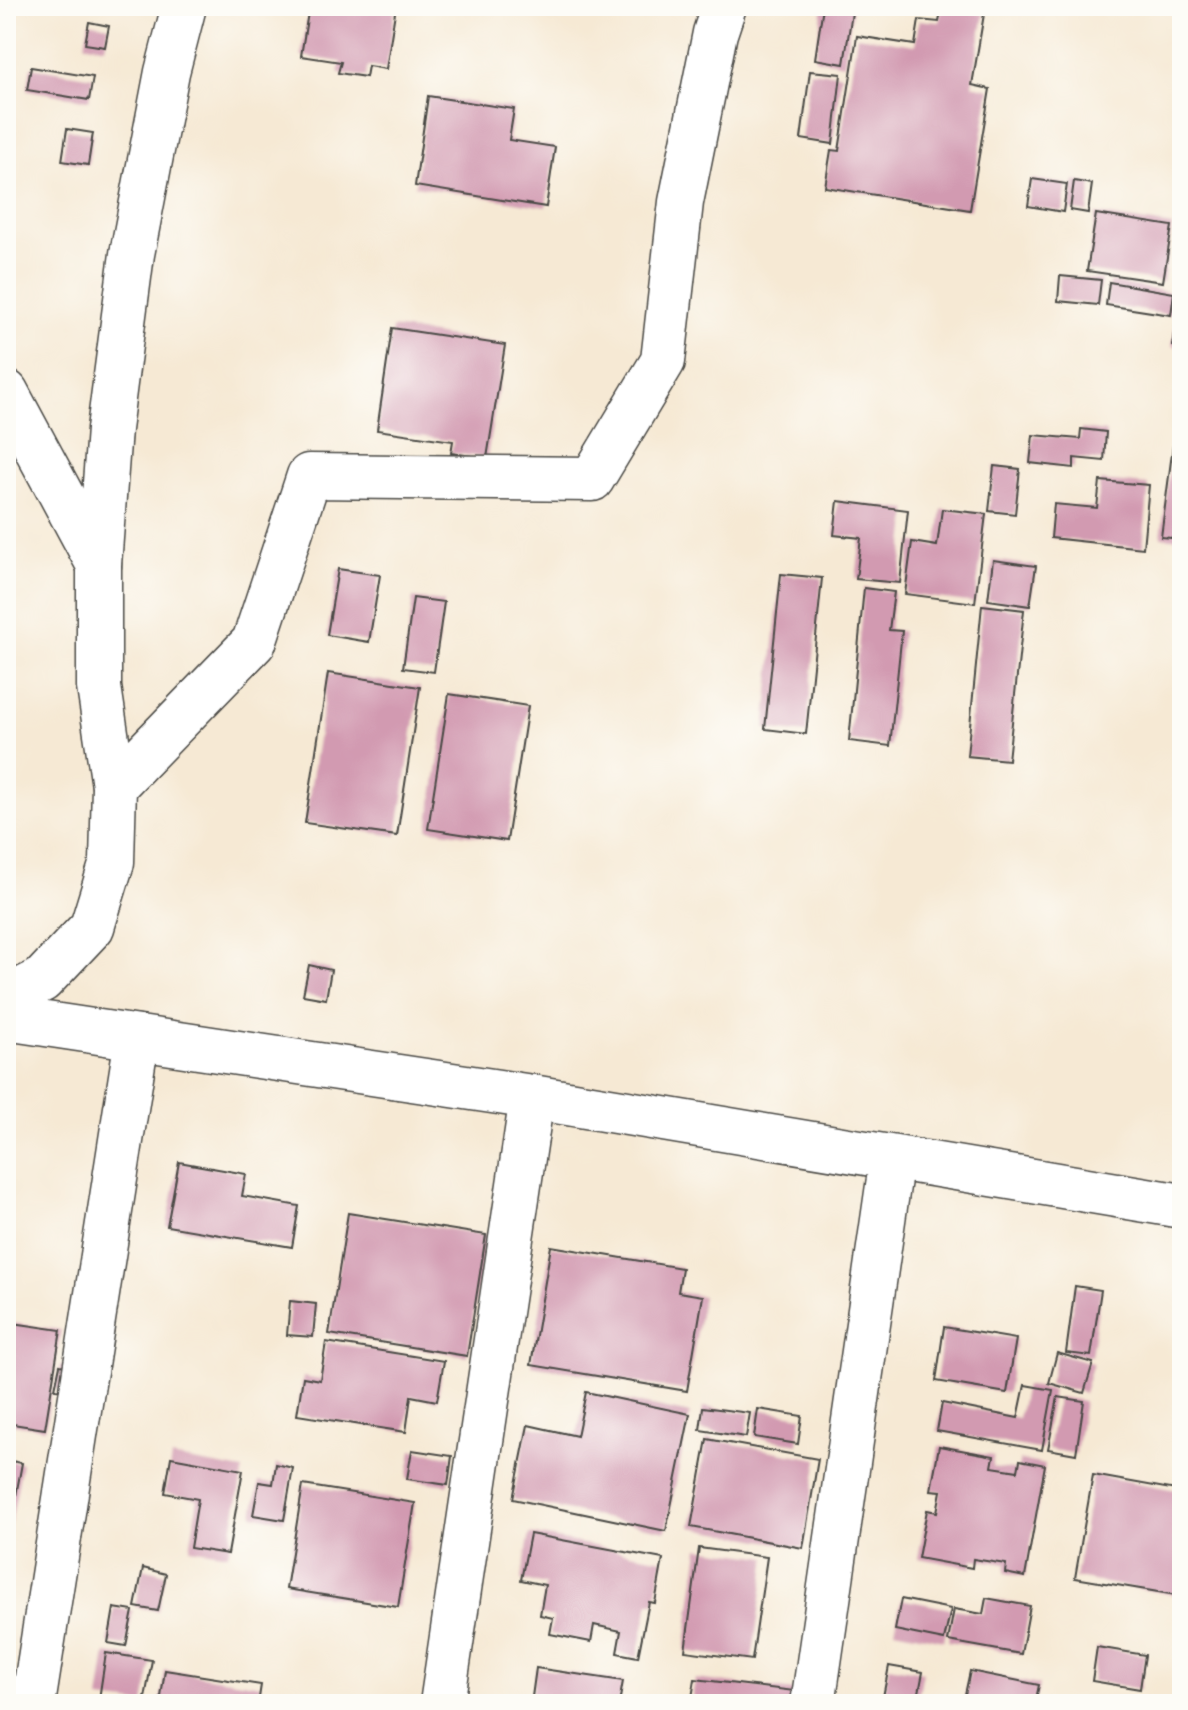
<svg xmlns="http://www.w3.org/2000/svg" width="1188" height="1710" viewBox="0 0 1188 1710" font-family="'Sorts Mill Goudy',serif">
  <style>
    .building { fill: #d29ab1 }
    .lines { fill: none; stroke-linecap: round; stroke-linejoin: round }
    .minor-casing { stroke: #494844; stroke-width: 47 }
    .tertiary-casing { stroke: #494844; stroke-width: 47 }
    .minor { stroke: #fff; stroke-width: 44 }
    .tertiary { stroke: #fff; stroke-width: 44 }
  </style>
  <rect width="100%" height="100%" fill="#fdfcf7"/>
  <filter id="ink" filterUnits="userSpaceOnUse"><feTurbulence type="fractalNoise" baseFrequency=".0125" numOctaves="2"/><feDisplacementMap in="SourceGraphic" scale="16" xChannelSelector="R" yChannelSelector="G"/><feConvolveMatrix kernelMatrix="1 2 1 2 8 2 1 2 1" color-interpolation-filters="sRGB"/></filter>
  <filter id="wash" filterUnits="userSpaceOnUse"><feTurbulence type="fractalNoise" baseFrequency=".006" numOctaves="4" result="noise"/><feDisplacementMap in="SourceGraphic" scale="32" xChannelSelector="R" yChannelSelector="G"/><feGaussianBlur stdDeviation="1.8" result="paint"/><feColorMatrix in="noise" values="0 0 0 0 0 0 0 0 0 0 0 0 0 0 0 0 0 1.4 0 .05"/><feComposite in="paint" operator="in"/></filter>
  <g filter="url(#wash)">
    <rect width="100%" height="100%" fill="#f6e9d4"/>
    <g id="blocks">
      <g class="building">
        <polygon points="309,6 396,6 386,69 368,66 366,77 338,73 341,62 301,56"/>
        <polygon points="823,6 853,6 844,64 815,59"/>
        <polygon points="942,8 984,14 972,85 990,89 970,210 825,187 831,150 839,151 857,36 915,45 919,20 939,22"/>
        <polygon points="89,22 109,26 105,47 85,44"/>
        <polygon points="31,67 93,77 89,100 27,90"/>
        <polygon points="810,71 841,74 833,144 801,139"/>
        <polygon points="428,96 514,109 509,140 555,147 546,207 415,186"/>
        <polygon points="67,129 93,133 88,165 62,161"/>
        <polygon points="1032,179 1067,184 1063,212 1028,206"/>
        <polygon points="1074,181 1092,184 1088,213 1070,210"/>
        <polygon points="1096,214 1172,226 1163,282 1087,271"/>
        <polygon points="1060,276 1101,280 1098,305 1058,301"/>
        <polygon points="1109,282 1174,293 1171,315 1106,305"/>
        <polygon points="1180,293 1182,293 1182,348 1172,346"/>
        <polygon points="392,328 505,345 487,458 451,453 453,441 377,430"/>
        <polygon points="1081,429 1106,432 1104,461 1074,458 1074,468 1030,463 1033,435 1080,439"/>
        <polygon points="1173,445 1182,446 1182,539 1161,537"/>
        <polygon points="994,466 1020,469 1015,514 989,511"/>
        <polygon points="1100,481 1149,485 1143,548 1051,538 1054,504 1097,508"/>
        <polygon points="838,501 908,510 900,583 856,579 861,538 834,535"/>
        <polygon points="942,509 986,514 975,603 905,594 912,542 937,546"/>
        <polygon points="993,560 1036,566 1030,606 988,600"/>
        <polygon points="338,569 380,575 369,642 327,635"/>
        <polygon points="781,574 822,578 806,734 765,729"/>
        <polygon points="864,588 894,592 889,630 902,631 890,746 849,741"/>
        <polygon points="413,598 444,602 434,672 403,668"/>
        <polygon points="982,605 1024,610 1008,760 967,756"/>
        <polygon points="328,673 420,687 397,836 305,823"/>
        <polygon points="449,694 528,706 507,841 428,829"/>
        <polygon points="309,965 331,970 326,999 303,995"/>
        <polygon points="179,1162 246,1174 242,1196 299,1206 292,1247 167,1226"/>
        <polygon points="348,1213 486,1235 467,1356 329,1334"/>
        <polygon points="551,1246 682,1268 678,1292 703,1296 687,1391 531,1365"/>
        <polygon points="1075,1286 1101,1290 1091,1356 1066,1353"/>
        <polygon points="290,1301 316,1304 313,1337 287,1335"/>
        <polygon points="6,1322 61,1330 45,1429 6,1423"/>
        <polygon points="944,1327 1016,1339 1007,1393 936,1381"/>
        <polygon points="326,1342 444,1361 437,1401 411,1396 406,1432 297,1415 303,1377 320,1380"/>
        <polygon points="1057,1353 1093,1363 1084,1393 1049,1383"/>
        <polygon points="60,1365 74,1368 70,1391 55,1389"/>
        <polygon points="1025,1385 1053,1390 1042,1450 937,1431 942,1403 1018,1418"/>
        <polygon points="586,1392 690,1414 666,1531 513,1499 528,1425 577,1436"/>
        <polygon points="1058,1397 1084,1401 1076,1454 1048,1449"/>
        <polygon points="703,1407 750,1413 746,1437 700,1430"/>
        <polygon points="758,1409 802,1416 798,1444 754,1437"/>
        <polygon points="707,1439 818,1459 803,1548 691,1527"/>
        <polygon points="939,1446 994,1456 992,1467 1018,1471 1020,1460 1045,1465 1025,1577 1005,1573 1006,1564 973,1559 972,1568 918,1558 927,1510 937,1512 941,1491 931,1490"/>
        <polygon points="412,1450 452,1456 448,1485 407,1479"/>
        <polygon points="171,1457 243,1470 228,1554 190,1548 198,1499 165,1493"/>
        <polygon points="6,1460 22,1463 8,1539 6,1539"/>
        <polygon points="276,1464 293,1468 284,1520 253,1515 259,1482 273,1484"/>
        <polygon points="1093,1475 1182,1491 1182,1596 1075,1578"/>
        <polygon points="303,1485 415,1503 398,1607 286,1589"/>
        <polygon points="530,1534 663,1559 655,1603 649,1602 638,1657 617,1653 621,1631 594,1625 591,1642 550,1634 553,1618 540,1615 545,1585 521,1580"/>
        <polygon points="699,1548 767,1557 752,1660 685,1651"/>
        <polygon points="143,1568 166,1574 158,1611 135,1607"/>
        <polygon points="986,1598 1030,1606 1021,1654 948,1641 954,1609 983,1614"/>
        <polygon points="901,1599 951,1609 944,1640 895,1630"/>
        <polygon points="114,1608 133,1611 126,1646 108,1643"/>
        <polygon points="1097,1647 1145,1655 1140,1689 1092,1681"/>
        <polygon points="106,1653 152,1660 144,1704 99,1699"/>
        <polygon points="889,1666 923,1672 917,1703 883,1697"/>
        <polygon points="536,1668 623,1681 619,1704 531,1704"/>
        <polygon points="165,1670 261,1685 258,1704 160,1704"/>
        <polygon points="970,1671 1039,1685 1035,1704 963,1704"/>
        <polygon points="695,1679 795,1691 793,1704 691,1704"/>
      </g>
    </g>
  </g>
  <g filter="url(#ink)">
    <use href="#blocks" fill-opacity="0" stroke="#494844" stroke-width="2"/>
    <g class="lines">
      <g class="minor-casing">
        <g id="minor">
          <polyline points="6,392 99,565"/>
          <polyline points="114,786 254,642 309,476 592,479 663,361 681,202 715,33 724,6"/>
          <polyline points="6,998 42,980 92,927 112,862 114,786 99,687 99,565 109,429 132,254 167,72 184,6"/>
          <polyline points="33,1704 137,1038"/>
          <polyline points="442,1704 532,1097"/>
          <polyline points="813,1704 892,1158"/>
        </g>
      </g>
      <g class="tertiary-casing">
        <polyline id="tertiary" points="6,1018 532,1097 1182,1206"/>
      </g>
      <use href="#minor" class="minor"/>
      <use href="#tertiary" class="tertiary"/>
    </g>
  </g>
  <rect width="1188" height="1710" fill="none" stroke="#fdfcf7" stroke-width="32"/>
</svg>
